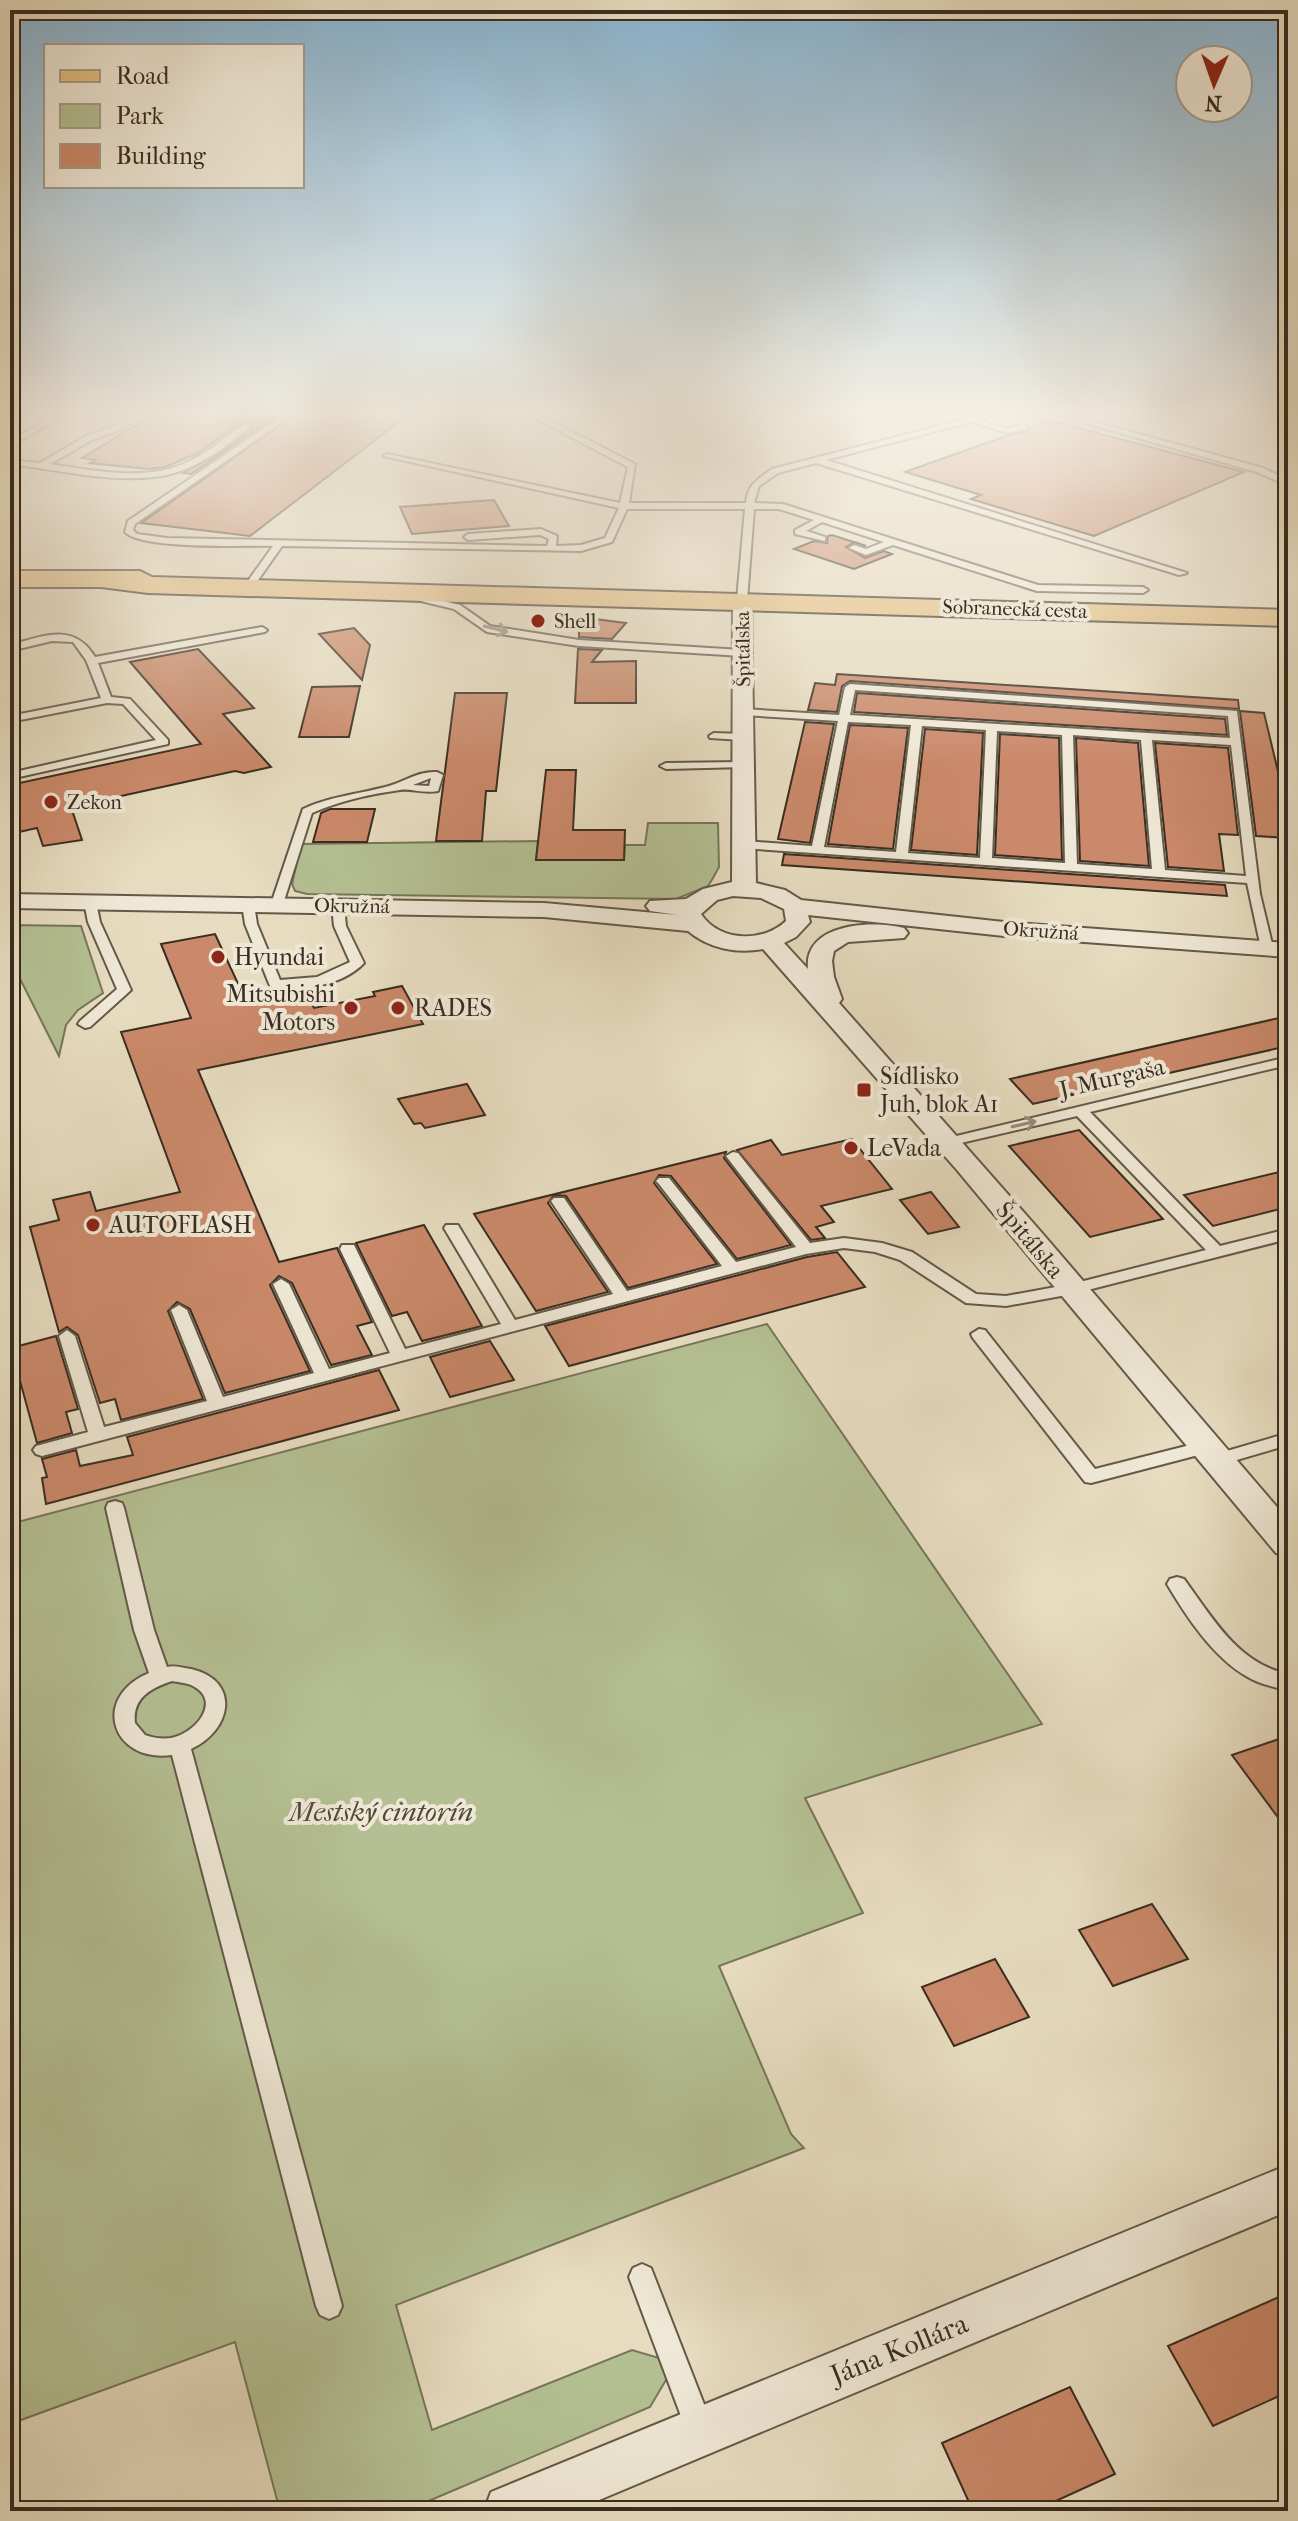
<svg xmlns="http://www.w3.org/2000/svg" width="1298" height="2521" viewBox="0 0 1298 2521" font-family="'IM FELL French Canon',serif">
  <style>
    .green { fill: #b4c093; stroke: #76765a; stroke-width: 2 }
    .building { fill: #ca896a; stroke: #392d21; stroke-width: 2 }
    .lines { fill: none; stroke-linecap: round; stroke-linejoin: round }
    .service-casing { stroke: #645949; stroke-width: 4 }
    .minor-casing { stroke: #645949; stroke-width: 4 }
    .primary-casing { stroke: #392d21; stroke-width: 4 }
    .service { fill: #efe8d6; fill-rule: evenodd }
    .minor { fill: #efe8d6; fill-rule: evenodd }
    .primary { fill: #e4be80; fill-rule: evenodd }
    .oneway { stroke: #948a7c }
    .poi-dot { fill: #8f2418; stroke: #efe8d6; stroke-width: 3 }
    .labels { text-anchor: middle; dominant-baseline: central; stroke-width: 8; stroke-linejoin: round; paint-order: stroke }
    .far-street-label { font-size: 20px; fill: #392d21; stroke: #efe8d6 }
    .far-poi-label { font-size: 20px; fill: #392d21; stroke: #efe8d6; text-anchor: start }
    .poi-label { font-size: 24px; fill: #392d21; stroke: #efe8d6; text-anchor: start }
    .street-label { font-size: 24px; fill: #392d21; stroke: #efe8d6 }
    .near-park-label { font-size: 28px; font-style: italic; fill: #524a38; stroke: #efe8d6 }
    .near-street-label { font-size: 28px; fill: #392d21; stroke: #efe8d6 }
  </style>
  <rect width="100%" height="100%" fill="#e7dcc0"/>
  <filter id="stains"><feTurbulence type="fractalNoise" baseFrequency=".0025" numOctaves="4"/><feColorMatrix values="0 0 0 0 .2 0 0 0 0 .09 0 0 0 0 .02 0 0 0 .5 -.17"/></filter>
  <radialGradient id="worn" r=".72"><stop offset=".6" stop-color="#630" stop-opacity="0"/><stop offset="1" stop-color="#630" stop-opacity=".3"/></radialGradient>
  <g class="green">
    <polygon points="648,823 718,823 719,867 713,878 708,886 676,899 307,894 295,891 292,884 301,844 538,841 536,859 624,860 625,845 645,845"/>
    <polygon points="10,925 81,926 103,993 78,1010 66,1025 59,1056 10,959"/>
    <polygon points="767,1324 1042,1724 805,1798 863,1913 719,1966 791,2134 804,2148 396,2305 432,2430 632,2350 676,2363 650,2407 405,2511 280,2511 235,2342 10,2424 10,1524"/>
  </g>
  <g class="building">
    <polygon points="160,411 284,411 191,474 183,473 225,450 253,428 254,424 242,422 196,454 165,467 149,469 90,463 96,460 82,458"/>
    <polygon points="301,411 413,411 250,536 141,523"/>
    <polygon points="1049,420 1244,472 1094,536 971,499 981,495 905,472 1006,436 1029,431 1031,427"/>
    <polygon points="494,500 509,526 412,534 400,507"/>
    <polygon points="832,535 866,546 855,542 846,547 865,558 884,551 892,554 854,569 794,549 814,541 827,543 828,536"/>
    <polygon points="579,617 626,623 612,639 579,637"/>
    <polygon points="354,628 370,645 362,680 319,634"/>
    <polygon points="198,649 254,708 223,714 271,767 244,773 235,771 71,807 82,840 43,846 37,828 10,834 10,785 201,744 130,662"/>
    <polygon points="578,649 602,650 592,662 636,661 636,703 575,703"/>
    <polygon points="837,674 1238,700 1239,709 850,681 842,686 837,712 808,710 815,683 835,685"/>
    <polygon points="360,686 349,737 299,737 312,687"/>
    <polygon points="455,693 507,693 496,791 486,791 482,841 436,841"/>
    <polygon points="857,693 1225,719 1227,735 854,712"/>
    <polygon points="1240,711 1264,713 1281,784 1288,838 1256,836"/>
    <polygon points="805,722 834,724 810,843 778,839"/>
    <polygon points="850,725 908,728 893,849 828,844"/>
    <polygon points="925,729 983,733 977,855 911,850"/>
    <polygon points="1000,734 1059,738 1062,860 995,855"/>
    <polygon points="1076,738 1138,743 1149,866 1080,861"/>
    <polygon points="1155,743 1228,748 1238,835 1219,834 1224,871 1168,867"/>
    <polygon points="546,770 576,770 573,830 625,830 624,860 536,860"/>
    <polygon points="330,809 375,809 367,842 313,842 321,813"/>
    <polygon points="784,854 1225,885 1227,896 782,865"/>
    <polygon points="215,934 246,1001 305,991 314,1008 375,996 373,992 402,986 423,1024 198,1070 279,1262 337,1248 372,1322 357,1326 372,1355 331,1365 292,1283 279,1276 270,1285 310,1371 225,1393 190,1309 177,1302 168,1311 203,1399 121,1420 115,1399 100,1403 78,1335 67,1327 59,1332 30,1227 59,1220 53,1200 90,1192 96,1211 180,1192 121,1032 191,1018 161,944"/>
    <polygon points="1288,1016 1288,1046 1033,1104 1010,1079"/>
    <polygon points="467,1084 485,1115 425,1128 421,1123 414,1124 398,1099"/>
    <polygon points="1079,1130 1163,1219 1090,1237 1009,1146"/>
    <polygon points="852,1139 892,1189 821,1206 834,1222 816,1227 825,1238 811,1240 737,1150 771,1140 782,1155"/>
    <polygon points="726,1152 724,1158 791,1245 737,1259 671,1176 659,1175 654,1183 717,1264 628,1288 566,1196 554,1195 548,1203 608,1292 536,1311 474,1214"/>
    <polygon points="1288,1170 1288,1207 1213,1226 1184,1195"/>
    <polygon points="931,1192 959,1227 928,1234 900,1200"/>
    <polygon points="424,1225 482,1326 422,1341 407,1312 392,1316 356,1243"/>
    <polygon points="837,1252 865,1287 569,1366 545,1326 807,1257"/>
    <polygon points="56,1336 78,1409 66,1412 72,1433 37,1443 11,1348"/>
    <polygon points="490,1341 514,1380 450,1397 430,1357"/>
    <polygon points="379,1370 399,1410 46,1504 42,1478 47,1477 42,1459 76,1450 80,1466 133,1455 127,1437"/>
    <polygon points="1288,1736 1288,1831 1232,1755"/>
    <polygon points="1152,1904 1188,1959 1113,1986 1079,1930"/>
    <polygon points="995,1959 1029,2017 954,2046 922,1987"/>
    <polygon points="1288,2293 1288,2392 1213,2426 1168,2346"/>
    <polygon points="1070,2387 1115,2474 1034,2511 973,2511 942,2443"/>
  </g>
  <g class="lines">
    <g class="service-casing">
      <g id="service">
        <polygon points="63,411 72,411 10,446 10,441"/>
        <path d="M140,411h9l-29,19 -28,10 -42,24c40,6 91,17 131,1 23,-9 43,-27 63,-41l7,2c-22,19 -51,40 -80,48 -48,12 -112,-4 -161,-10v-4l30,3 46,-27 28,-10z"/>
        <path d="M289,411h9l-163,113 -2,6 4,4 30,4 380,8 2,-7 -9,-4 -72,5 -4,-3 4,-3 73,-5 16,7 -1,10 25,-1 24,-7 14,-30 -236,-52 4,-2 233,49 8,-36 -107,-56h10l104,53 -6,39h117c1,-18 12,-24 26,-34l224,-58h13l-30,9 28,9 18,-5 3,4 -21,5 -36,-11 -145,38 361,113 -8,2 -363,-112 -38,10 -19,13 -5,17 29,1 255,81 105,2 5,3 -5,3 -106,-2 -144,-46 -27,10 -17,-7 5,-3 12,4 18,-7 -62,-20 -16,9 19,6v4l-30,-7v-4l19,-10 -35,-11h-25l-7,91 -5,3 -5,-3 8,-91h-118l-15,33 -31,9 -299,-5 -26,37 -3,1 -5,-3 25,-35c-29,-1 -130,4 -148,-14l3,-11z"/>
        <polygon points="1043,411 1055,411 1263,468 1288,480 1288,486 1257,472"/>
        <polygon points="411,593 460,605 490,626 579,640 742,650 747,653 742,656 579,646 487,632 454,609 408,598 408,594"/>
        <path d="M262,627l5,3 -2,2 -167,31 13,34 19,2 38,41v4l-158,35v-6l146,-33 -33,-36 -16,-1 -97,19v-6l91,-18 -15,-38 -13,-18 -21,-1 -42,10v-6c33,-9 64,-23 85,12z"/>
        <path d="M850,684l387,27 23,183 13,54 -6,4 -6,-4 -14,-65 -506,-35v-6l4,-1 67,5 26,-125 -95,-6 -5,-3 5,-3 96,6 6,-28zM855,690l373,26 2,22 -380,-23zM848,722l63,3 -15,127 -72,-5zM922,726l64,4 -6,128 -72,-5zM997,731l65,4 3,128 -73,-5zM1073,735l68,5 11,129 -75,-5zM1152,740l79,5 15,131 -81,-6z"/>
        <polygon points="714,733 742,734 747,737 742,740 710,738 709,736"/>
        <polygon points="741,762 747,765 745,767 666,769 660,766 666,763"/>
        <path d="M437,772l6,3 -5,16c-15,3 -28,-3 -38,-1 -29,4 -61,11 -88,23l-29,91 -6,4 -4,-1 -2,-3 32,-95c28,-13 57,-15 86,-23 17,-5 29,-15 48,-14zM431,778l-2,8 -16,-1z"/>
        <polygon points="90,898 96,902 100,922 131,990 90,1027 85,1028 78,1024 80,1021 117,989 88,922 84,902"/>
        <path d="M248,900l6,4 3,20 23,56 37,-3 33,-15 -16,-36 -2,-20 6,-4 6,4 2,20 18,37c-22,23 -64,29 -94,23l-25,-62 -3,-20z"/>
        <polygon points="1288,1057 1288,1065 1090,1112 1220,1246 1288,1229 1288,1239 1072,1294 1006,1306 966,1303 900,1260 875,1252 844,1248 806,1254 42,1456 36,1454 33,1450 36,1446 88,1432 59,1336 67,1330 75,1336 104,1427 207,1401 171,1310 179,1305 187,1310 223,1397 314,1373 273,1284 281,1279 289,1284 329,1369 390,1353 340,1249 342,1245 354,1245 356,1249 405,1349 501,1324 444,1228 446,1225 458,1225 515,1320 613,1294 551,1201 554,1198 564,1198 627,1291 722,1266 659,1184 656,1181 659,1178 669,1178 736,1262 796,1247 726,1156 733,1152 738,1153 810,1243 844,1238 882,1243 912,1252 976,1294 1006,1296 1072,1284 1206,1250 1077,1116 948,1146 941,1142 948,1138"/>
        <polygon points="979,1329 985,1330 1095,1469 1206,1441 1212,1443 1215,1447 1212,1451 1206,1453 1091,1483 1085,1482 973,1338 971,1334"/>
        <polygon points="1288,1433 1288,1445 1216,1466 1210,1464 1207,1460 1210,1456"/>
        <path d="M115,1501l7,2 2,5 30,122 13,37c8,-2 15,1 24,2 51,12 40,62 0,80l151,557 -4,9 -9,4 -9,-4 -4,-9 -144,-551c-61,8 -81,-58 -23,-82l-15,-43 -28,-122 2,-5zM172,1681c6,1 14,2 19,4 33,15 4,49 -20,53 -8,1 -18,0 -26,-3l-10,-12c-3,-25 16,-35 37,-42z"/>
        <path d="M1177,1577l7,2c28,38 54,85 104,95v16c-15,-3 -29,-6 -42,-14 -33,-19 -60,-60 -79,-92l3,-5z"/>
        <polygon points="642,2264 651,2268 714,2430 710,2440 700,2444 690,2440 629,2277 633,2268"/>
      </g>
    </g>
    <g class="minor-casing">
      <g id="minor">
        <path d="M742,595l9,5 5,283 29,7 16,10 203,22 284,21v14l-284,-21 -196,-21 2,7 -14,15 -12,6 24,26c-5,-46 65,-49 96,-41l4,5 -4,5 -56,4 -14,9 -2,10 2,16 8,22 -3,4 203,230 246,287v37l-12,-4 -319,-383 -194,-221c-27,5 -55,-1 -75,-18l-144,-14 -534,-9v-14l534,9 134,12 -28,-4 -4,-5 4,-5 36,-2 17,-10 29,-7 1,-282zM733,896l28,2 23,11 2,12c-23,22 -67,21 -85,-7l16,-14z"/>
        <polygon points="1288,2165 1288,2211 573,2511 484,2511 491,2492"/>
      </g>
    </g>
    <g class="primary-casing">
      <polygon id="primary" points="10,571 140,571 152,577 1288,610 1288,626 148,593 101,587 10,587"/>
    </g>
    <use href="#service" class="service"/>
    <use href="#minor" class="minor"/>
    <use href="#primary" class="primary"/>
  </g>
  <defs><path id="oneway-shaft" d="M-6 0H5M1.5-3L5.5 0L1.5 3" fill="none" stroke-width="1.6" stroke-linecap="round" stroke-linejoin="round" transform="scale(2)"/></defs>
  <g class="oneway">
    <use href="#oneway-shaft" transform="translate(496 629) rotate(14)"/>
    <use href="#oneway-shaft" transform="translate(1024 1124) rotate(-13)"/>
  </g>
  <linearGradient id="sky" x2="0" y2="1"><stop stop-color="#88b6d5"/><stop offset="0.54" stop-color="#f4efe3"/><stop offset="1" stop-color="#f4efe3" stop-opacity="0"/></linearGradient>
  <rect width="1298" height="764" fill="url(#sky)"/>
  <g class="poi-dot">
    <circle cx="538" cy="621" r="8"/>
    <circle cx="51" cy="802" r="8"/>
    <circle cx="218" cy="957" r="8"/>
    <circle cx="351" cy="1008" r="8"/>
    <circle cx="398" cy="1008" r="8"/>
    <rect x="856" y="1082" width="16" height="16" rx="4"/>
    <circle cx="851" cy="1148" r="8"/>
    <circle cx="93" cy="1225" r="8"/>
  </g>
  <g class="labels">
    <g class="far-street-label">
      <text transform="translate(1015 609) rotate(2)">Sobranecká cesta</text>
      <text transform="translate(743 649) rotate(-91)">Špitálska</text>
      <text transform="translate(352 906) rotate(1)">Okružná</text>
      <text transform="translate(1041 931) rotate(4)">Okružná</text>
    </g>
    <g class="far-poi-label">
      <text x="554" y="621">Shell</text>
      <text x="67" y="802">Zekon</text>
    </g>
    <g class="poi-label">
      <text x="234" y="957">Hyundai</text>
      <text x="335" y="994" text-anchor="end">Mitsubishi<tspan x="335" dy="28">Motors</tspan></text>
      <text x="414" y="1008">RADES</text>
      <text x="880" y="1076">Sídlisko<tspan x="880" dy="28">Juh, blok A1</tspan></text>
      <text x="867" y="1148">LeVada</text>
      <text x="109" y="1225">AUTOFLASH</text>
    </g>
    <g class="street-label">
      <text transform="translate(1112 1078) rotate(-13)">J. Murgaša</text>
      <text transform="translate(1030 1240) rotate(50)">Špitálska</text>
    </g>
    <g class="near-park-label">
      <text x="381" y="1811">Mestský cintorín</text>
    </g>
    <g class="near-street-label">
      <text transform="translate(899 2349) rotate(-22)">Jána Kollára</text>
    </g>
  </g>
  <rect width="1298" height="2521" fill="none" stroke="#e7dcc0" stroke-width="40"/>
  <rect x="12" y="12" width="1274" height="2497" fill="none" stroke="#392d21" stroke-width="4"/>
  <rect x="20" y="20" width="1258" height="2481" fill="none" stroke="#392d21" stroke-width="2"/>
  <rect x="44" y="44" width="260" height="144" fill="#efe8d6" stroke="#a69d8e" stroke-width="2"/>
  <rect x="60" y="70" width="40" height="12" fill="#e4be80" stroke="#a69d8e" stroke-width="2"/>
  <text x="116" y="84" font-size="24" fill="#392d21">Road</text>
  <rect x="60" y="104" width="40" height="24" fill="#b4c093" stroke="#a69d8e" stroke-width="2"/>
  <text x="116" y="124" font-size="24" fill="#392d21">Park</text>
  <rect x="60" y="144" width="40" height="24" fill="#ca896a" stroke="#a69d8e" stroke-width="2"/>
  <text x="116" y="164" font-size="24" fill="#392d21">Building</text>
  <g transform="translate(1214 84) rotate(182)"><circle r="38" fill="#efe8d6" stroke="#a69d8e" stroke-width="2"/>
  <path d="M0-6L14 30L0 20L-14 30Z" fill="#8f2418"/>
  <text y="-12" font-size="22" font-weight="bold" text-anchor="middle" fill="#392d21">N</text>
  </g>
  <rect width="100%" height="100%" filter="url(#stains)"/>
  <rect width="100%" height="100%" fill="url(#worn)"/>
</svg>
